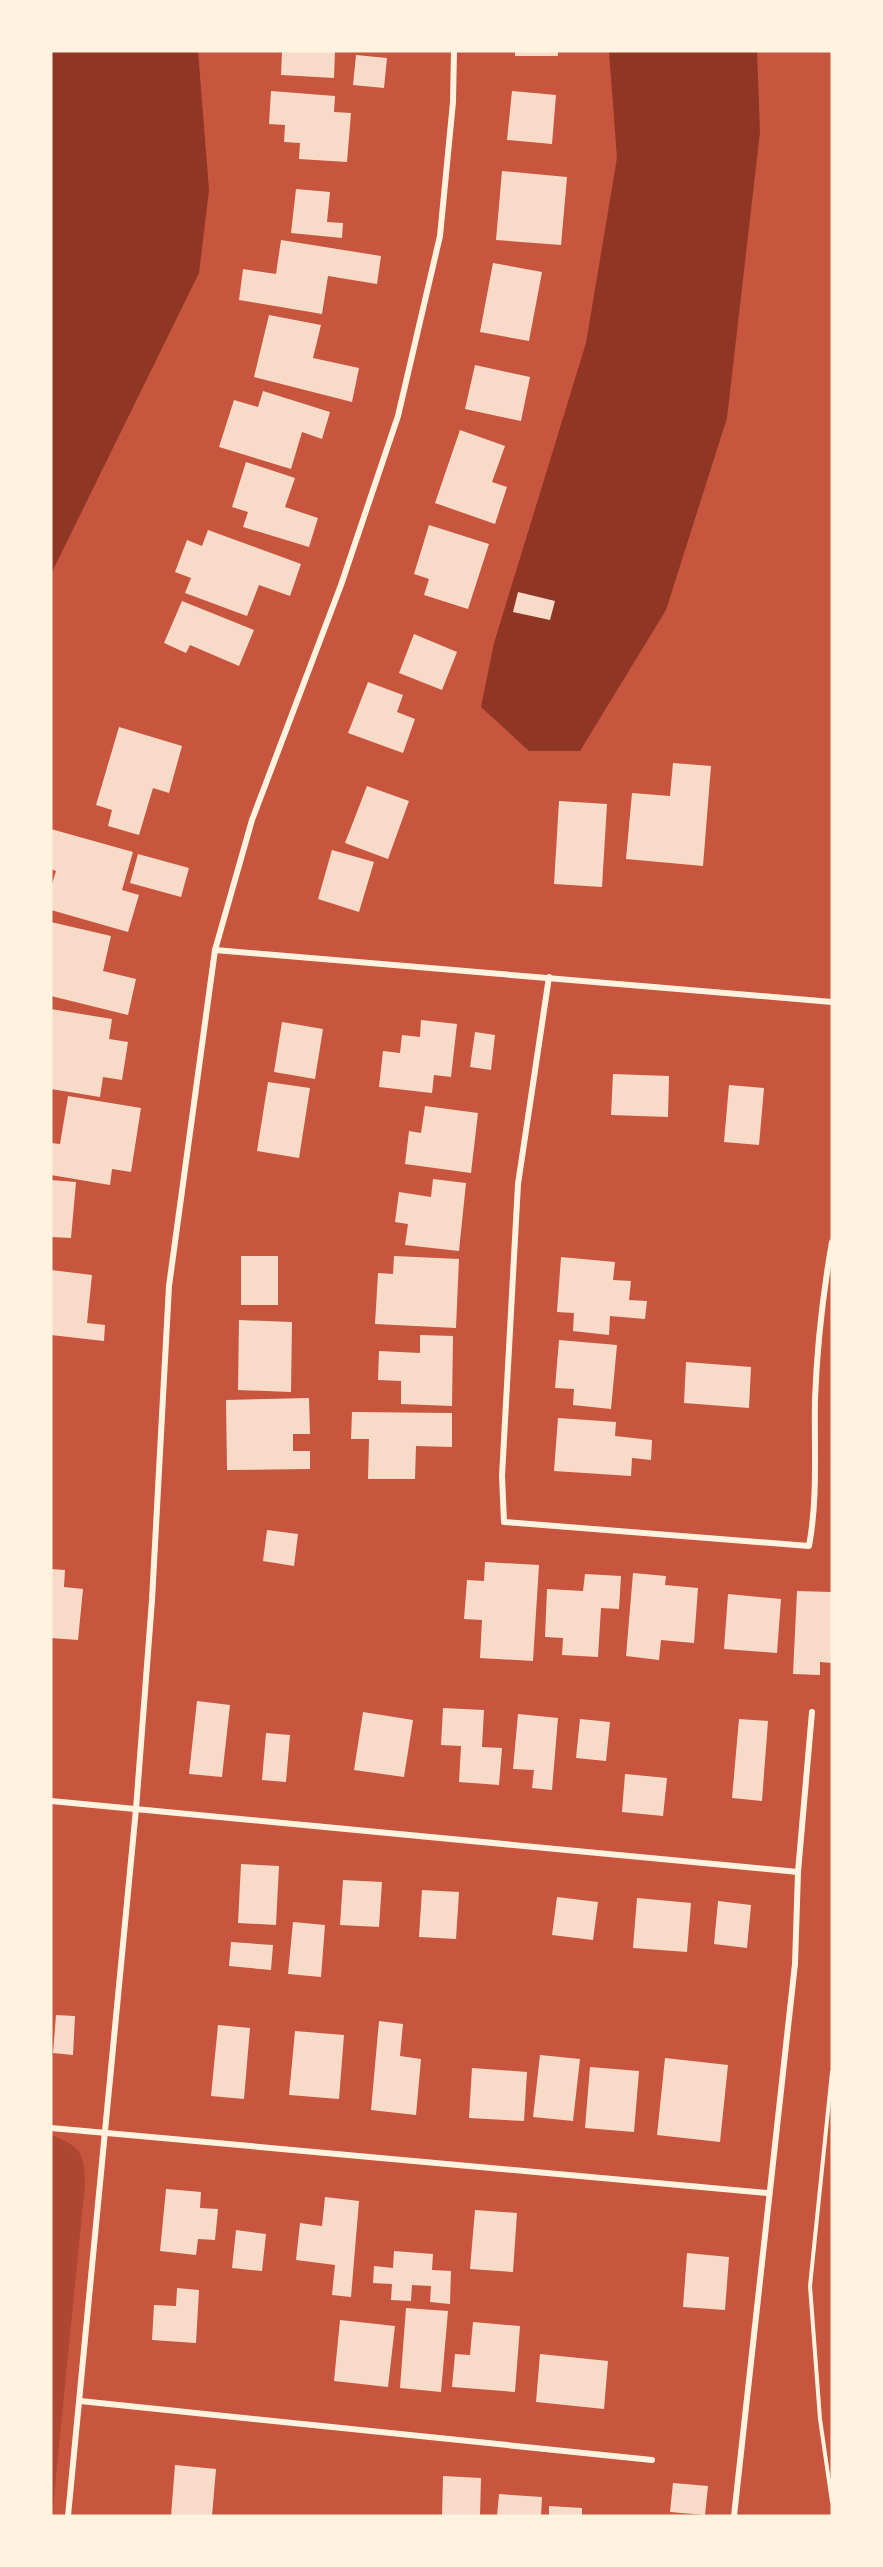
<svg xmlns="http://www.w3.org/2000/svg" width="883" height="2567" viewBox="0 0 883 2567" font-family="Spectral,serif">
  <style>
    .green { fill: #ae4732 }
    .water { fill: #8f3625 }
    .building { fill: #f7dbc8 }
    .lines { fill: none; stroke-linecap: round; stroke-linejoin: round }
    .path { stroke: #fff3e0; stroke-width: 4 }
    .minor { stroke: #fff3e0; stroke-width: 6 }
  </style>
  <rect width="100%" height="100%" fill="#c8553d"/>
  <path class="green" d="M51,2135c30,11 33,18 34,49l-33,332z"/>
  <g class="water">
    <polygon points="51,51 198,51 209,190 199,273 51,574"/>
    <polygon points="609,51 757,51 760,132 727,418 666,610 580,751 529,751 481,707 494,643 586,343 617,158"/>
  </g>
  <g class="building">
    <polygon points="282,51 335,51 334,78 281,75"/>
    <rect x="515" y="51" width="43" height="5"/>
    <polygon points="356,55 387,58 384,88 353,85"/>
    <polygon points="271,91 335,96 334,112 351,113 347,162 299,159 300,143 284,142 285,125 269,124"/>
    <polygon points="512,91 556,95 552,144 507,140"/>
    <polygon points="502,171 567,177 561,245 496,240"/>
    <polygon points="296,189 330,192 327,222 343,223 342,238 291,233"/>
    <polygon points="281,240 381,256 377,284 328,276 322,314 239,300 243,269 276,274"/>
    <polygon points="493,263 542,272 529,341 480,332"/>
    <polygon points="269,315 321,325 313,358 359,368 352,402 254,377"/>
    <polygon points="475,365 530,377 521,421 465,409"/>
    <polygon points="263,391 330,412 322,439 302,432 291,469 219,447 234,400 258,407"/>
    <polygon points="460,430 505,446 492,482 507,487 495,524 435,503"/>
    <polygon points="246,462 295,478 285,507 318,518 309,547 243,527 248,512 232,507"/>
    <polygon points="429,525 489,544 468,609 424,595 429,579 414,574"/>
    <polygon points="208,530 301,564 290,596 259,585 247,616 185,593 191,578 175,572 187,540 202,546"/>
    <polygon points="518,592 555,601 550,620 513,612"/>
    <polygon points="182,601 254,630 239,666 190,645 186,653 164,643"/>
    <polygon points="414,634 457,652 442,690 399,673"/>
    <polygon points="368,682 403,695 397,712 415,719 403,753 348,733"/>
    <polygon points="119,727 182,746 169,793 153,788 139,835 108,826 112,810 96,805"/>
    <polygon points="673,763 711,766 703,866 626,859 632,793 670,796"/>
    <polygon points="367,786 409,801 388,859 345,843"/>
    <polygon points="559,801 607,804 602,887 554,884"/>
    <polygon points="51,829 133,852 122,890 139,895 128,932 51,910 51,887 56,871 51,869"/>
    <polygon points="332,850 374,862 359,912 318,899"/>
    <polygon points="138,854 189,868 181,897 130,883"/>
    <polygon points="51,922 111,936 103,971 136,979 128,1015 51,996"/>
    <polygon points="51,1009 112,1019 109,1039 128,1042 122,1080 103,1077 100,1097 51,1089"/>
    <polygon points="421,1020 457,1024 451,1077 434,1075 432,1093 379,1087 383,1051 400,1053 402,1035 420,1037"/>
    <polygon points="282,1022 323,1029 315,1079 274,1072"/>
    <polygon points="475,1032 495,1035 491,1070 470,1067"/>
    <polygon points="613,1074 669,1076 668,1117 611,1115"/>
    <polygon points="268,1082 310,1088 299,1158 257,1151"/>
    <polygon points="729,1085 764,1088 759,1145 724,1142"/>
    <polygon points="68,1096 141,1108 131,1172 112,1169 110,1185 51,1175 51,1143 60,1144"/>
    <polygon points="425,1106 478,1113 471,1173 405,1164 409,1131 421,1133"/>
    <polygon points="433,1179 466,1183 459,1251 405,1245 408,1224 395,1222 399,1192 431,1197"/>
    <polygon points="51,1180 76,1182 71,1238 51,1237"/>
    <rect x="241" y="1256" width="37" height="49"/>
    <polygon points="394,1256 459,1259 456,1328 375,1324 378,1273 393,1274"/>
    <polygon points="561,1257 615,1262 613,1280 631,1281 629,1300 647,1301 645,1319 610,1316 609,1335 573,1331 574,1313 557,1312"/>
    <polygon points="51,1270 92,1275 87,1323 105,1325 104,1341 51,1335"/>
    <polygon points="239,1320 292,1322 291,1392 238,1390"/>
    <polygon points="420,1335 453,1336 452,1406 401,1404 401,1381 378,1380 379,1351 420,1353"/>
    <polygon points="559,1340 617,1345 611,1409 573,1405 574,1389 555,1388"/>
    <polygon points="686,1362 751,1367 749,1408 684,1403"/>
    <polygon points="309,1398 310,1434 293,1434 293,1451 310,1451 310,1469 227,1470 226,1400"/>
    <polygon points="352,1412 452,1413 452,1447 416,1446 415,1479 368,1479 369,1439 351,1439"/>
    <polygon points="558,1418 616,1422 615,1436 652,1440 651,1460 632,1458 631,1476 554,1471"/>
    <polygon points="267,1530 298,1534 294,1566 263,1561"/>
    <polygon points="485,1562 539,1565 533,1661 480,1658 482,1620 464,1619 467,1580 484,1581"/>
    <polygon points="51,1569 65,1570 64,1587 83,1589 78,1640 51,1638"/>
    <polygon points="633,1573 666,1576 665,1585 698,1588 694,1643 661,1640 659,1660 626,1656"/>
    <polygon points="585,1574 621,1576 619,1609 601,1608 598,1657 562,1655 563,1638 545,1637 547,1589 583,1591"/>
    <polygon points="797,1591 832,1592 832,1663 820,1662 820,1675 793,1674"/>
    <polygon points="728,1594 781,1599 777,1653 724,1649"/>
    <polygon points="197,1701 230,1705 222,1777 189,1774"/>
    <polygon points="443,1708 484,1710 482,1747 502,1748 499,1785 459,1782 461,1746 441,1745"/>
    <polygon points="363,1712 413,1720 404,1777 354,1770"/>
    <polygon points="518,1714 558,1718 552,1790 532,1788 534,1770 513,1769"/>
    <polygon points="580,1719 610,1722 606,1761 576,1758"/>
    <polygon points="739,1719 768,1721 762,1801 732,1798"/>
    <polygon points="266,1733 290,1735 286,1782 262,1780"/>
    <polygon points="625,1774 667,1778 663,1816 622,1812"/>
    <polygon points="241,1864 279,1866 276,1925 238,1923"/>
    <polygon points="343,1880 382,1882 379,1927 340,1925"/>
    <polygon points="422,1890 459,1892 456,1939 419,1937"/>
    <polygon points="557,1897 598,1902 593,1940 552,1935"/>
    <polygon points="637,1898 691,1903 687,1952 633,1948"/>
    <polygon points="718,1901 751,1905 747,1948 714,1944"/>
    <polygon points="293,1922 325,1925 321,1977 288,1974"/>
    <polygon points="231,1942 273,1945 271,1970 229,1966"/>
    <polygon points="56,2015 75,2016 73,2055 53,2053"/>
    <polygon points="379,2021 403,2024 400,2056 421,2059 416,2115 371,2110"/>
    <polygon points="218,2025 250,2028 244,2099 211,2096"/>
    <polygon points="295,2031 344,2035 339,2099 289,2095"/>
    <polygon points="540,2055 580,2059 573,2121 533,2117"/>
    <polygon points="665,2058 728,2065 720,2142 657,2135"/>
    <polygon points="590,2067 639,2071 634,2132 585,2128"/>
    <polygon points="472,2068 527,2072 524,2121 469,2118"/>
    <polygon points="166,2189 201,2192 200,2208 218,2209 215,2240 198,2239 196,2255 160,2251"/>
    <polygon points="325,2197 359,2201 351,2297 332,2295 335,2265 296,2260 300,2223 322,2226"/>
    <polygon points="475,2210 517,2213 513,2272 470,2269"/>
    <polygon points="236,2230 266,2234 262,2271 232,2268"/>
    <polygon points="394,2251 433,2254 432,2270 451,2271 450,2304 430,2302 431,2286 412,2285 411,2301 391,2300 392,2284 373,2283 374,2266 393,2268"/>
    <polygon points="687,2253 729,2257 725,2310 683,2307"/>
    <polygon points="177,2288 199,2290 196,2343 152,2340 154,2305 176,2306"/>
    <polygon points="406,2308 448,2311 441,2392 400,2388"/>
    <polygon points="340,2320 395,2326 388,2387 334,2381"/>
    <polygon points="473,2322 520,2326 515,2392 452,2387 455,2354 470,2355"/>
    <polygon points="540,2354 608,2361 604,2409 536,2402"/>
    <polygon points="175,2465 216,2469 212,2516 171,2516"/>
    <polygon points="443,2476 481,2478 480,2516 442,2516"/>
    <polygon points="673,2483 708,2486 705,2515 670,2512"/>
    <polygon points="499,2494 542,2497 541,2516 497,2516"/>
    <polygon points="549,2506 582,2508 582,2516 549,2516"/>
  </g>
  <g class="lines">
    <polyline class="path" points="832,2072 810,2286 820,2419 832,2502"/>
    <g class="minor">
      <polyline points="215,950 832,1002"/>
      <path d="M549,977l-31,207 -16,292 2,46 305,24c9,-48 5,-98 6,-147 2,-52 8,-106 17,-157"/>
      <polyline points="51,1801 798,1872"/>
      <polyline points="51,2128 767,2193"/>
      <polyline points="80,2401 652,2460"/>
      <polyline points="68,2516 136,1809 152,1600 169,1286 215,950 252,820 341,585 398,416 440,236 453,102 454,51"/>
      <polyline points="734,2516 795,1964 798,1872 812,1712"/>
    </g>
  </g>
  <rect width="883" height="2567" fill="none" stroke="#fff3e0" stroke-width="105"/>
</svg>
